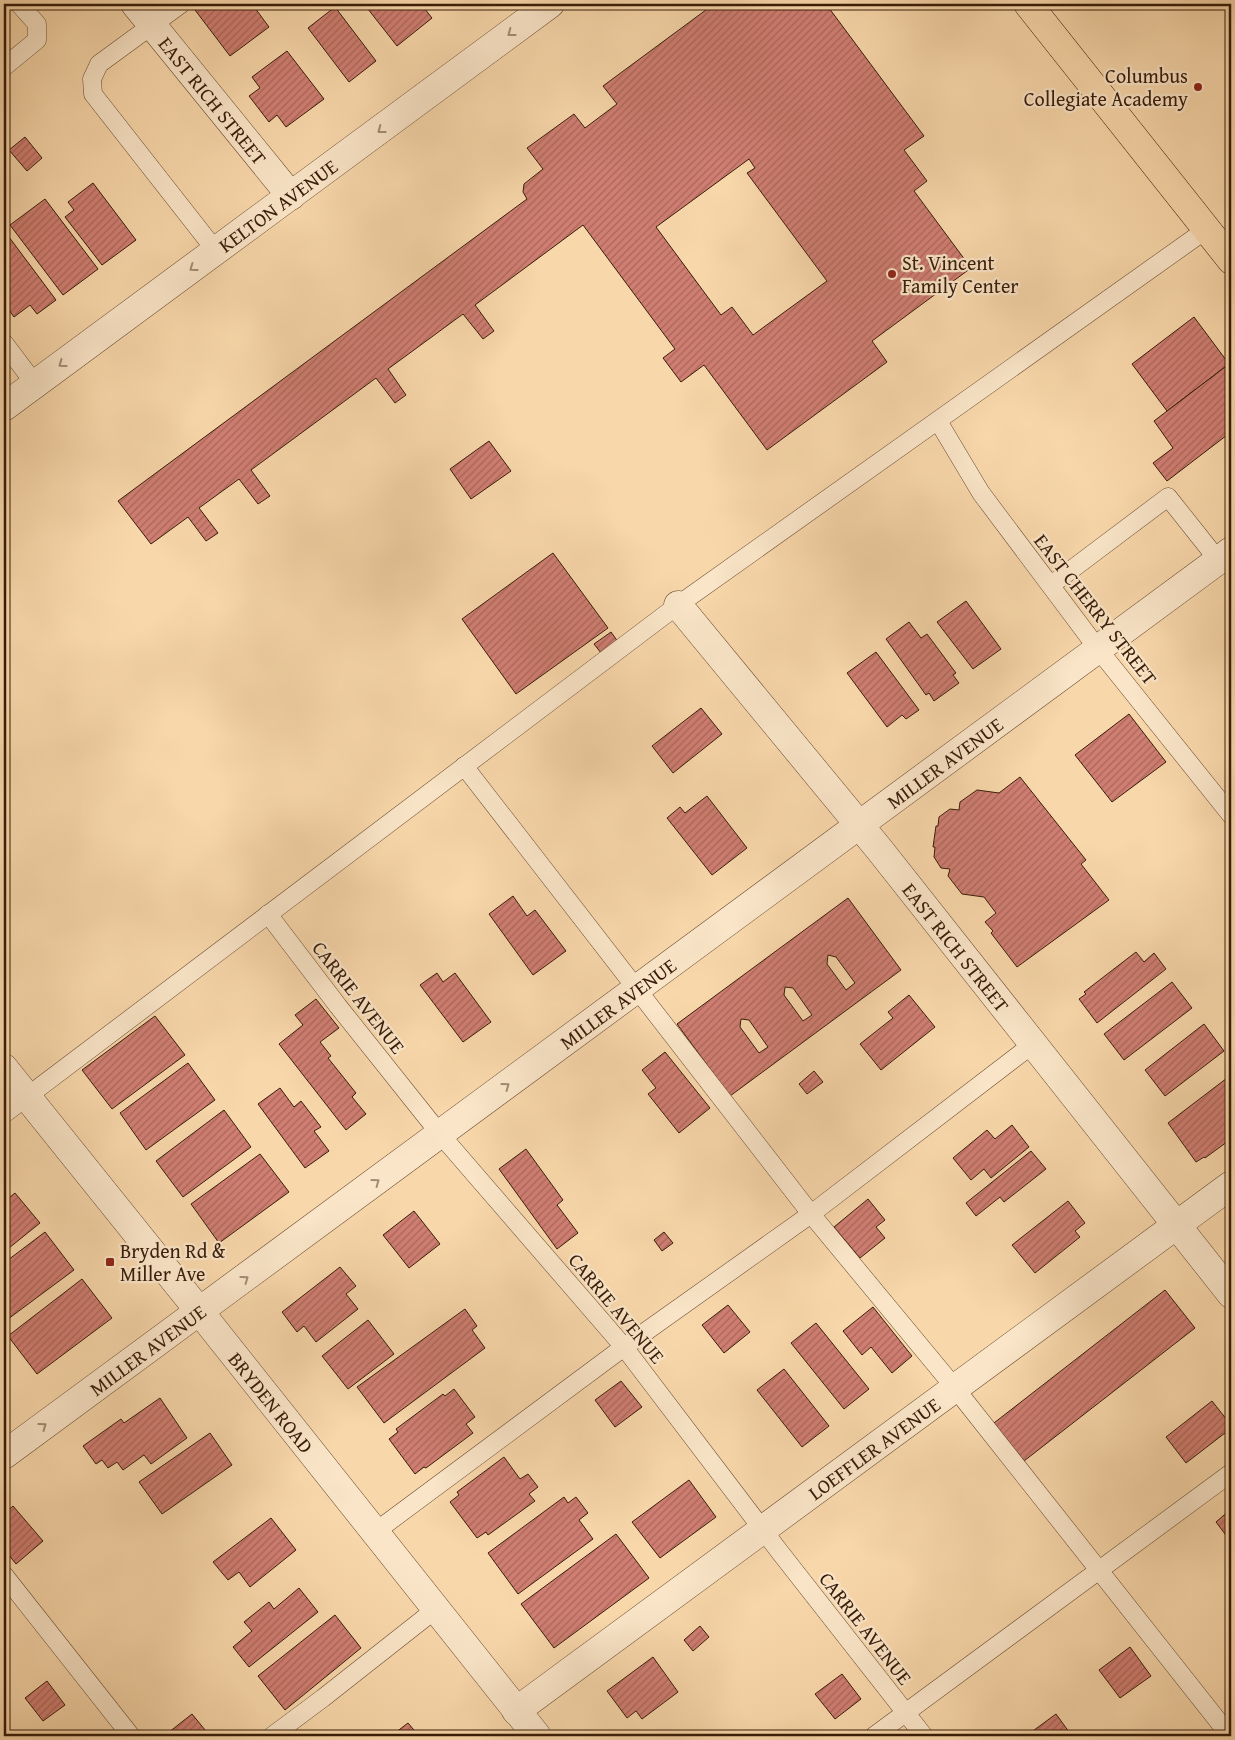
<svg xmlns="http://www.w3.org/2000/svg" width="1235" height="1740" viewBox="0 0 1235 1740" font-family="'Gentium Book Plus',serif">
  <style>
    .building { fill: url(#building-hatch); stroke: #381c09; fill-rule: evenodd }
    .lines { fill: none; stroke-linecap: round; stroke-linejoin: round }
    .service-casing { stroke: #684b31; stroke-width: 19 }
    .minor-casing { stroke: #684b31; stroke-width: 29 }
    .tertiary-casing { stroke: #684b31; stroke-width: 29 }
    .primary-casing { stroke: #381c09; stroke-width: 29 }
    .service { stroke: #fae5c8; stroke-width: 18 }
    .minor { stroke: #fae5c8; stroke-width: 28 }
    .tertiary { stroke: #fae5c8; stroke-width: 28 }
    .primary { stroke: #f8d7aa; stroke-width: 28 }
    .oneway { stroke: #a38b72 }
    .poi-dot { fill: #8f2418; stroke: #fae5c8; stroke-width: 2 }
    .labels { text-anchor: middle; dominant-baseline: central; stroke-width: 4.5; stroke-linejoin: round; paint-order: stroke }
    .poi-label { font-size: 20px; fill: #381c09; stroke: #fae5c8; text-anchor: start }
    .street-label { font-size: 20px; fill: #381c09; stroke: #fae5c8 }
  </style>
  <defs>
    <pattern id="building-hatch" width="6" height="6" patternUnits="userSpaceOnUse" patternTransform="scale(1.25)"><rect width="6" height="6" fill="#d07e72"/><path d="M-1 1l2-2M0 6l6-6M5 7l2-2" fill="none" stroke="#aa665c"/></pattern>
  </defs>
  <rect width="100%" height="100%" fill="#f8d7aa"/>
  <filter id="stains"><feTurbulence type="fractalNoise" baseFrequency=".004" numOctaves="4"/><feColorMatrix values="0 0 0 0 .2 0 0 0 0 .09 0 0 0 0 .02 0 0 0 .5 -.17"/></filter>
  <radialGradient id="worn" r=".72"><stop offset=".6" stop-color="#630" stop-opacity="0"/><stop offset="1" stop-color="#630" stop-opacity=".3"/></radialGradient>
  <g class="building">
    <polygon points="203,4 252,4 269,27 230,56 195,10"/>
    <polygon points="364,4 421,4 432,18 397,46"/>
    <path d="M714,4h112l98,132 -20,14 23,31 -13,10 57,77 -99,73 15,21 -120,88 -63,-85 -23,17 -18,-24 12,-9 -92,-124 -108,80 19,26 -11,8 -20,-25 -75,55 18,26 -11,8 -19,-25 -125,92 19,26 -12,8 -19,-25 -40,29 19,25 -12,8 -18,-24 -37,27 -33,-43 409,-302 -4,-7 1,-8 19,-15 -16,-21 47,-34 11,14 32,-24 -14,-18zM749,159l6,9 -8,5 80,108 -74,54 -21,-28 -11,8 -65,-88z"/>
    <polygon points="335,7 376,61 349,82 308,28"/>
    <polygon points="287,51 324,99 286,127 277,115 269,122 249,96 260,88 252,77"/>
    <polygon points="25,137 42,158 27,171 9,150"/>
    <polygon points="93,183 136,240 102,265 65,217 74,210 68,202"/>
    <polygon points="45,199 98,269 63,295 10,225"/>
    <polygon points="9,237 56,300 37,314 30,305 14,317 4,303 4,241"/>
    <polygon points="1194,317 1229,364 1167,411 1132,364"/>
    <polygon points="1229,364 1231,367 1231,432 1167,481 1153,463 1173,448 1154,421"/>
    <polygon points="489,441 511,471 471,499 450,469"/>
    <polygon points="553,553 608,628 516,694 462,619"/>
    <polygon points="966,601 1001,649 973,669 937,622"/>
    <polygon points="909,622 921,638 927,634 956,673 953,675 959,683 934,701 929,693 926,695 886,639"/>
    <polygon points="611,632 621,646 605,658 594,644"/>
    <polygon points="876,652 919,710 906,719 902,715 887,727 847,673"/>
    <polygon points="701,708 722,734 673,773 652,746"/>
    <polygon points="1129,714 1166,762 1112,802 1075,755"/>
    <polygon points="1020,777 1086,860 1081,864 1109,900 1017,967 991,933 993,931 985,922 996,913 984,897 962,894 948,876 950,869 941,868 934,857 935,847 933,847 936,826 938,826 939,817 950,809 959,810 960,802 977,790 999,793"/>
    <polygon points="707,796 747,848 712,875 667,818 680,807 685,813"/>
    <polygon points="513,896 527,916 535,910 566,951 533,975 489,914"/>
    <path d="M848,898l53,72 -171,126 -53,-72zM828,955l8,2 19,26 -9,7 -19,-26zM785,987l8,1 19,27 -9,6 -19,-26zM741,1019l8,1 19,27 -9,6 -19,-26z"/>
    <polygon points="1136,952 1144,962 1154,953 1166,969 1097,1023 1079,999 1086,994 1084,992"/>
    <polygon points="437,973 443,982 455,973 491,1022 463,1042 420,985"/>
    <polygon points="1172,982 1192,1008 1124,1060 1104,1034"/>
    <polygon points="909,995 935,1027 881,1070 860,1044 893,1018 888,1012"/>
    <polygon points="316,999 339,1028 320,1042 331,1056 328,1058 356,1093 352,1097 366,1114 346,1130 279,1044 303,1025 295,1015"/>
    <polygon points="155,1016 185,1055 112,1109 82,1070"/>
    <polygon points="1204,1024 1224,1051 1165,1096 1145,1070"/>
    <polygon points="665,1052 710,1108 679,1133 648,1094 656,1088 642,1070"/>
    <polygon points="188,1063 215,1100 146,1150 120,1113"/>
    <polygon points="814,1071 823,1082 807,1094 799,1084"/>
    <polygon points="1231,1075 1231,1139 1205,1158 1204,1157 1196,1162 1168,1123"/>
    <polygon points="280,1088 294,1107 301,1101 321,1127 314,1131 329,1151 305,1168 258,1104"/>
    <polygon points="224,1110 251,1147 183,1197 156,1161"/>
    <polygon points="1012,1125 1029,1147 991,1178 984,1169 971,1180 953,1158 987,1130 995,1139"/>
    <polygon points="526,1149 563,1200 557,1205 578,1233 557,1249 499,1169"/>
    <polygon points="1031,1151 1046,1169 1004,1202 1000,1197 976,1216 966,1203"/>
    <polygon points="260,1154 289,1192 219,1243 191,1204"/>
    <polygon points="15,1193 40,1223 4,1252 4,1202"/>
    <polygon points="868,1199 885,1220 876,1227 885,1238 860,1258 834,1227"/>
    <polygon points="1068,1201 1085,1223 1075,1231 1080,1237 1035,1273 1012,1245"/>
    <polygon points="414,1211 440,1244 409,1268 383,1235"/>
    <polygon points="45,1232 74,1270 4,1322 4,1263"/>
    <polygon points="664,1232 673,1243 662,1251 654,1240"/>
    <polygon points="340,1267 356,1286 346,1294 358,1309 316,1342 304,1326 297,1332 282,1312"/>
    <polygon points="82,1279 112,1318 37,1374 8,1336"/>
    <polygon points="1165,1290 1195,1328 1024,1461 994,1423"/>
    <polygon points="728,1305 750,1332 724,1353 702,1325"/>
    <polygon points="873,1307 912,1356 892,1373 871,1347 862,1355 843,1331"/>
    <polygon points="465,1309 477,1326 472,1330 485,1348 384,1423 357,1387"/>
    <polygon points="368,1320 394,1354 348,1389 322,1356"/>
    <polygon points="816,1323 869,1389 844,1409 791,1343"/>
    <polygon points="784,1369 829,1426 802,1447 757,1390"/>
    <polygon points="621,1381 642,1407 615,1427 595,1400"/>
    <polygon points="454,1389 475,1417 466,1424 473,1433 426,1468 424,1467 415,1474 389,1439 398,1432 396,1429 443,1394 445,1396"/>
    <polygon points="160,1398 187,1438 151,1464 144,1455 123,1470 117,1462 108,1468 102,1460 96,1464 83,1446 121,1419 124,1423"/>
    <polygon points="1212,1401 1227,1420 1228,1419 1231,1423 1231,1430 1226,1435 1225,1433 1186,1463 1166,1437"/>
    <polygon points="210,1433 232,1465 162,1514 139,1482"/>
    <polygon points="504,1457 520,1479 528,1474 538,1487 529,1494 535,1501 488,1535 486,1532 477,1538 450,1502 459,1495 457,1492"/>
    <polygon points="689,1480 716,1517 660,1558 632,1522"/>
    <polygon points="564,1497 568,1503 576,1497 588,1513 579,1520 593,1539 518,1594 488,1553"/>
    <polygon points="13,1506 43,1541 16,1564 4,1549 4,1514"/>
    <polygon points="1231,1509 1231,1542 1216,1522"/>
    <polygon points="271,1518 296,1550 250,1587 239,1572 228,1580 213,1562"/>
    <polygon points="616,1534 649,1578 554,1648 521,1604"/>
    <polygon points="299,1588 318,1612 249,1667 233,1647 252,1631 244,1622 269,1602 274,1609"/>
    <polygon points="335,1615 361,1648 285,1710 258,1676"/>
    <polygon points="700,1626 709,1637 693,1651 684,1640"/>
    <polygon points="1130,1647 1151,1676 1120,1698 1099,1670"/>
    <polygon points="653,1657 678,1692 642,1719 636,1711 627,1718 607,1691"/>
    <polygon points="842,1674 861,1699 835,1719 815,1694"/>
    <polygon points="47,1681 65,1705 43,1721 25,1698"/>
    <polygon points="192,1714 210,1736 164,1736"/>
    <polygon points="1056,1714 1072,1736 1026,1736"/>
    <polygon points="408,1723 419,1736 391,1736"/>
  </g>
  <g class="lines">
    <g class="service-casing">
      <g id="service">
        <polyline points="181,4 99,64 92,79 93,94 216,251"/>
        <polyline points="4,67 37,40 37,24 19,4"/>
        <polyline points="4,343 35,384"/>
        <polyline points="938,421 981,493 1098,649 1231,815"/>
        <polyline points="1051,585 1168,497 1218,560"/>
        <polyline points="464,766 811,1214 955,1388 1230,1736"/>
        <polyline points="268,914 338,1006 440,1134 624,1347 779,1551 924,1736"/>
        <polyline points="4,1114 678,605 1207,229"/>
        <polyline points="375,1532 624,1347 811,1214 1033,1044"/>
        <polyline points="4,1575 131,1736"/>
        <polyline points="272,1736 323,1698 436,1609"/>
        <polyline points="874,1736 1231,1473"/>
      </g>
    </g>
    <g class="minor-casing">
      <g id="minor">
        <path id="s1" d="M135,4l156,192"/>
        <path id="s2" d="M678,605l201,244 352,445"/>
        <path id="s3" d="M4,1068l196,244 337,424"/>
        <path id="s4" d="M516,1711l715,-526"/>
      </g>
    </g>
    <g class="tertiary-casing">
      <g id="tertiary">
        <path id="s5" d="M4,407l546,-403"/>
        <path id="s6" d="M4,1455l1227,-904"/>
      </g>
    </g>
    <g class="primary-casing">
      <polyline id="primary" points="1028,4 1231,260"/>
    </g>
    <use href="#service" class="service"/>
    <use href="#minor" class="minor"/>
    <use href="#tertiary" class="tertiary"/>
    <use href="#primary" class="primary"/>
  </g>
  <defs><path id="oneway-chevron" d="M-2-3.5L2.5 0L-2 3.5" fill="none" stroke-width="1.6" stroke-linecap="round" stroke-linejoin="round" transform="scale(1.25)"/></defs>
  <g class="oneway">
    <use href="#oneway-chevron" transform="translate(511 33) rotate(143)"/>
    <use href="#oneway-chevron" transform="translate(381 130) rotate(143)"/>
    <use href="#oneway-chevron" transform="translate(193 268) rotate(144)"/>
    <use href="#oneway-chevron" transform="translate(62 364) rotate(144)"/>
    <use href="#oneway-chevron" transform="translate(506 1086) rotate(-36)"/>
    <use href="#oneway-chevron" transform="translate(376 1182) rotate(-36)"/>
    <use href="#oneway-chevron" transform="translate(245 1279) rotate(-36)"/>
    <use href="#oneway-chevron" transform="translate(43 1426) rotate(-36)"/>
  </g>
  <g class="poi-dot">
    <circle cx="1198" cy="87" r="5"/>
    <circle cx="892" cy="274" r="5"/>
    <rect x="105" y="1257" width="10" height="10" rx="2.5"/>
  </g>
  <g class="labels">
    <g class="poi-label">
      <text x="1188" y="75" text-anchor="end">Columbus<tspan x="1188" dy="23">Collegiate Academy</tspan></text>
      <text x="902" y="262">St. Vincent<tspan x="902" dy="23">Family Center</tspan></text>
      <text x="120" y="1250">Bryden Rd &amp;<tspan x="120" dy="23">Miller Ave</tspan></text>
    </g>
    <g class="street-label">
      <text stroke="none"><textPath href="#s1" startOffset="124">EAST RICH STREET</textPath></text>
      <text stroke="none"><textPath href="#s5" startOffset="340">KELTON AVENUE</textPath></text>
      <text transform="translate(1096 609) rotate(52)">EAST CHERRY STREET</text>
      <text stroke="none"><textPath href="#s6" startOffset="1168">MILLER AVENUE</textPath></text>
      <text stroke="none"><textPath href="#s2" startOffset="441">EAST RICH STREET</textPath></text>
      <text transform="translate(359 997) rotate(52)">CARRIE AVENUE</text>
      <text stroke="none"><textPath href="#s6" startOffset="762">MILLER AVENUE</textPath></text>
      <text transform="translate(617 1308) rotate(50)">CARRIE AVENUE</text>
      <text stroke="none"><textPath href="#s6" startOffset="178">MILLER AVENUE</textPath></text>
      <text stroke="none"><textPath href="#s3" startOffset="428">BRYDEN ROAD</textPath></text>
      <text stroke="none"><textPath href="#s4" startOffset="444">LOEFFLER AVENUE</textPath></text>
      <text transform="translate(866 1628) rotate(52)">CARRIE AVENUE</text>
    </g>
  </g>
  <rect width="1235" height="1740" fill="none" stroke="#f8d7aa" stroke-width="20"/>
  <rect x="5" y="5" width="1225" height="1730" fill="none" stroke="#381c09" stroke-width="2.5"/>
  <rect x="10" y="10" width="1215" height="1720" fill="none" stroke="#381c09"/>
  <rect width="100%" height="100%" filter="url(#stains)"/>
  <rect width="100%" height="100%" fill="url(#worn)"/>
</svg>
